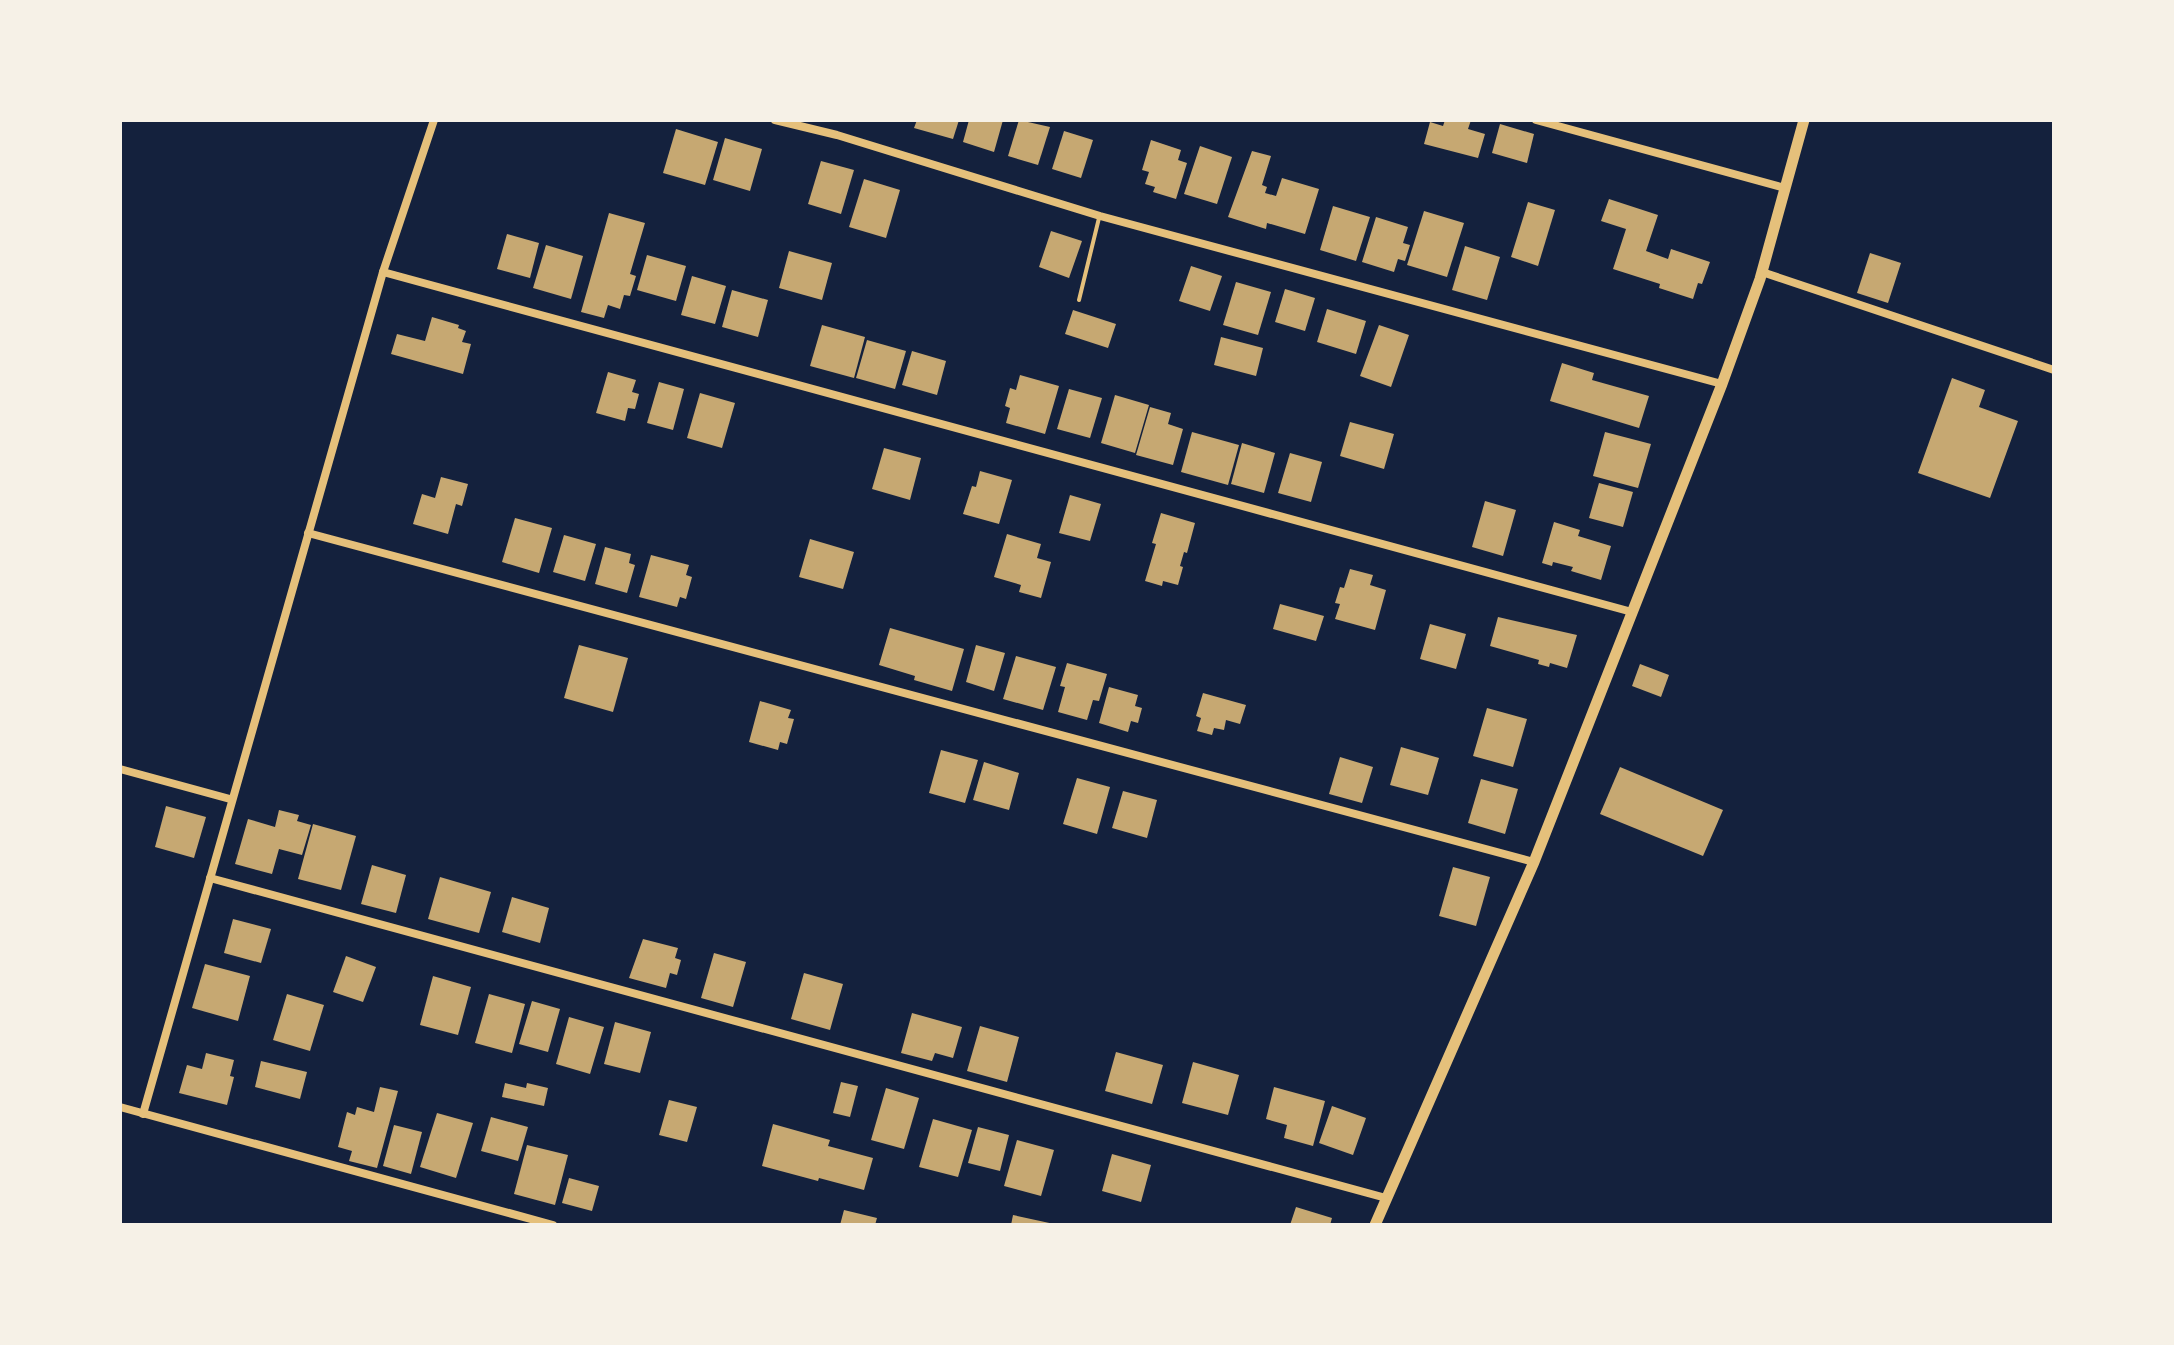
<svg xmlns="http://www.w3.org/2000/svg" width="2174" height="1345" viewBox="0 0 2174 1345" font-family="Lato,sans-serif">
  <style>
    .building { fill: #c6a872 }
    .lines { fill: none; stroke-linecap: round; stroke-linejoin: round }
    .service { stroke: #e5c07b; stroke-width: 4 }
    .minor { stroke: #e5c07b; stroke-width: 8 }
    .tertiary { stroke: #e5c07b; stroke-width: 11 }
  </style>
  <rect width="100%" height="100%" fill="#14213d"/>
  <g class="building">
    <polygon points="917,120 959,120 953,139 914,128"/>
    <polygon points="969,120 1003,120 994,152 963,142"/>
    <polygon points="1019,120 1050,127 1038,165 1008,156"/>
    <polygon points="1445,120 1471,120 1468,129 1485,134 1478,158 1424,144 1430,122 1443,126"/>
    <polygon points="1500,124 1534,134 1527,163 1492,153"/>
    <polygon points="676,129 718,142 705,185 663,173"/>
    <polygon points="1064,131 1093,140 1081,178 1052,169"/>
    <polygon points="725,138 762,149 750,191 713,180"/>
    <polygon points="1151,140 1181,150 1178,160 1187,163 1176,199 1153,192 1155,187 1145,184 1149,172 1142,170"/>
    <polygon points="1200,146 1232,157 1217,204 1184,194"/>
    <polygon points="1252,151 1271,156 1262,185 1267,187 1265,193 1276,196 1282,178 1319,189 1305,234 1267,223 1266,229 1228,217"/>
    <polygon points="821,161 854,170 841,214 808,204"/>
    <polygon points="864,179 900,190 886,238 849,227"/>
    <polygon points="1609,199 1658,215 1646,251 1668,259 1671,249 1710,262 1702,284 1698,283 1693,299 1659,288 1660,284 1613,269 1626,229 1601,221"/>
    <polygon points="1528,202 1555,210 1538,266 1511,257"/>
    <polygon points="1333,206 1370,217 1356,261 1320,250"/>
    <polygon points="1424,211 1464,223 1447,277 1407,265"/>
    <polygon points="609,213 645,223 630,274 636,276 630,296 624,295 620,309 608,305 604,318 581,312"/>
    <polygon points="1376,217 1408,227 1403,243 1410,245 1405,261 1398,259 1394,272 1362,262"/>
    <polygon points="1051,231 1082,241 1069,278 1039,267"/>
    <polygon points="507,234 539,243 530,278 497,269"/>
    <polygon points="546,245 583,256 571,299 533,288"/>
    <polygon points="1465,246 1500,257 1487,300 1452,290"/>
    <polygon points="789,251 832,263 822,300 779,288"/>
    <polygon points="1870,253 1901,263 1888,303 1857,293"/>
    <polygon points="647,255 686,266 676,301 637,290"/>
    <polygon points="1191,266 1222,276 1210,311 1179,301"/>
    <polygon points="692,276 726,286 715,324 681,315"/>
    <polygon points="1236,282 1271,292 1258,335 1223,325"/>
    <polygon points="1285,289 1315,298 1305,331 1275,322"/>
    <polygon points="732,290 768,300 758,337 722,327"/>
    <polygon points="1327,309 1366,321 1356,354 1317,342"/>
    <polygon points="1073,310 1116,324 1108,348 1065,334"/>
    <polygon points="432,317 459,325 458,328 466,331 462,342 471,344 463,374 391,354 397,334 425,341"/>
    <polygon points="822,325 865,337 854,378 810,366"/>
    <polygon points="1379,325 1409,335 1391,387 1360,376"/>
    <polygon points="1221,337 1263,348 1256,376 1214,365"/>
    <polygon points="867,340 906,351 895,389 856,378"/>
    <polygon points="912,351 946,361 937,395 902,385"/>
    <polygon points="1562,363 1594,373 1592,380 1649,396 1639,428 1550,401"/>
    <polygon points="608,372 636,380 632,392 639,394 635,409 628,408 625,421 596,413"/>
    <polygon points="1020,375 1059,386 1045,434 1006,423 1010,408 1005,406 1010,388 1016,390"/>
    <polygon points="1952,378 1985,390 1979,407 2018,421 1990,498 1918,473"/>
    <polygon points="659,382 684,389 673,430 647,423"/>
    <polygon points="1069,389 1102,398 1090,438 1057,429"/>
    <polygon points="700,393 735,403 722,448 687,438"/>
    <polygon points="1115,395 1149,405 1135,453 1101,443"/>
    <polygon points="1150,407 1171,413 1168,424 1183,429 1173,465 1136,455"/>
    <polygon points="1350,422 1394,434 1384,469 1340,456"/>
    <polygon points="1192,432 1239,445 1228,485 1181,472"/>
    <polygon points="1605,432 1651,444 1638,488 1593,476"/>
    <polygon points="1242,443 1275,453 1264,493 1231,484"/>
    <polygon points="884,448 921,458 910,500 872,489"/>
    <polygon points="1290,453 1322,462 1311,502 1278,493"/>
    <polygon points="980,471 1012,480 999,524 963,514 972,486 976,487"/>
    <polygon points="441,477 468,484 462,506 456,504 448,534 413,524 422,494 435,498"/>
    <polygon points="1599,483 1633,492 1623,527 1589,518"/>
    <polygon points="1070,495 1101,504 1090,541 1059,533"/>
    <polygon points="1485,501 1516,510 1503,556 1472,547"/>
    <polygon points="1161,513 1195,523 1187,553 1184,552 1180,566 1183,567 1178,585 1163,581 1162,586 1145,581 1156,544 1152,543"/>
    <polygon points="515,518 552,528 539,573 502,562"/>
    <polygon points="1554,522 1580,530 1578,536 1611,546 1601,580 1571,571 1573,567 1553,562 1552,566 1542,563"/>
    <polygon points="1007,534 1041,544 1037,558 1051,562 1041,598 1019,592 1021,585 994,577"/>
    <polygon points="564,535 596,544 585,581 553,572"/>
    <polygon points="810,539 854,552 843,589 799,577"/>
    <polygon points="605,547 631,554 629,563 635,565 627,593 595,584"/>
    <polygon points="651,555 689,565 686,575 692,577 686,599 680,597 677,607 639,597"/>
    <polygon points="1350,569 1373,575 1370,585 1386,590 1375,630 1335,619 1340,604 1335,603 1340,587 1344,588"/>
    <polygon points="1280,604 1324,616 1316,641 1273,629"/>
    <polygon points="1498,617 1577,635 1567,668 1550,663 1549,667 1538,664 1539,660 1490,646"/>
    <polygon points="1430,624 1466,634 1456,669 1420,659"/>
    <polygon points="890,628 964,649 952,691 914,680 915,676 879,665"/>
    <polygon points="579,645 628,658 613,712 564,698"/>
    <polygon points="976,645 1005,653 994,691 966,682"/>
    <polygon points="1016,656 1056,667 1043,710 1003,699"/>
    <polygon points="1067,663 1107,674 1099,701 1093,700 1087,720 1058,712 1065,687 1060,686"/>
    <polygon points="1640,664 1669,675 1661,697 1632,686"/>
    <polygon points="1109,687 1138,695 1135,706 1142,708 1138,723 1131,721 1128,732 1099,723"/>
    <polygon points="1203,693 1246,705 1240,724 1226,720 1224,730 1214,728 1212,735 1197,731 1201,718 1196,716"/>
    <polygon points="760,701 791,710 788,718 794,719 787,744 780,742 778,750 749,742"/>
    <polygon points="1487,708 1527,719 1513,767 1473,756"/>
    <polygon points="1401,747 1439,758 1428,795 1390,785"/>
    <polygon points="941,750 978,760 965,803 929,793"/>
    <polygon points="1340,757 1373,767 1362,803 1329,794"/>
    <polygon points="984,762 1019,773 1009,810 973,800"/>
    <polygon points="1620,767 1723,810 1703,856 1600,814"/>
    <polygon points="1077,778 1110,787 1097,834 1063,824"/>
    <polygon points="1481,779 1518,789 1505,834 1468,823"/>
    <polygon points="1123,791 1157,800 1147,838 1112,828"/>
    <polygon points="166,806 206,817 194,858 155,847"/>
    <polygon points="279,810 299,815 297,821 311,825 302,855 279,849 272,874 235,864 248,819 275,827"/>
    <polygon points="313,824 356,836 341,890 298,879"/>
    <polygon points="372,865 406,875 396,913 361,904"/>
    <polygon points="1453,867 1490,877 1476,926 1439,916"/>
    <polygon points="440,877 491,892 479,933 428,919"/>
    <polygon points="512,897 549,908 540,943 502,932"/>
    <polygon points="233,919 271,929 261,963 224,953"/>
    <polygon points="643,939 678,948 675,958 681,960 677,975 670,973 666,988 629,978"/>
    <polygon points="714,953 746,962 733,1007 701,998"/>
    <polygon points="346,956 376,967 363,1002 333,992"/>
    <polygon points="205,964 250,976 238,1021 192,1008"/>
    <polygon points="804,973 843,984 830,1030 791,1019"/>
    <polygon points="433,976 471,987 458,1035 420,1025"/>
    <polygon points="287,994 324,1005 310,1051 273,1040"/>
    <polygon points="489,994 525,1004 512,1053 475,1043"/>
    <polygon points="532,1001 560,1009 548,1052 519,1044"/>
    <polygon points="912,1013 962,1027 953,1058 935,1053 932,1061 901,1053"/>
    <polygon points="569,1017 604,1027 590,1074 556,1064"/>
    <polygon points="615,1022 651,1032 640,1073 604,1064"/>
    <polygon points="980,1026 1019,1037 1007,1082 967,1071"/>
    <polygon points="1116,1052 1163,1065 1152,1104 1105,1091"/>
    <polygon points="206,1053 234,1060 230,1076 234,1077 227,1105 179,1093 187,1065 202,1069"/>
    <polygon points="261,1061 307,1072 300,1099 255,1087"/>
    <polygon points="1193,1062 1239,1075 1228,1115 1182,1103"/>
    <polygon points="841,1082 858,1086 850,1117 833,1113"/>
    <polygon points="505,1083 526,1088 527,1083 548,1088 544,1106 502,1097"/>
    <polygon points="380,1087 398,1091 377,1168 349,1161 352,1151 338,1147 347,1112 355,1115 357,1107 374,1112"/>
    <polygon points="1274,1087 1325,1101 1313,1146 1284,1138 1287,1125 1266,1119"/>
    <polygon points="886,1088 919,1098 904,1149 871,1140"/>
    <polygon points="669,1100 697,1107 687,1142 659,1135"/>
    <polygon points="1332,1106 1366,1118 1353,1155 1319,1143"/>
    <polygon points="437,1113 473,1123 456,1178 420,1167"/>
    <polygon points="491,1117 528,1127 518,1161 481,1151"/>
    <polygon points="933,1119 972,1130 958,1177 919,1167"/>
    <polygon points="773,1124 830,1140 828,1146 873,1158 864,1190 819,1178 818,1181 762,1166"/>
    <polygon points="394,1125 422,1132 411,1174 383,1166"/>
    <polygon points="978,1127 1009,1135 1000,1171 968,1163"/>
    <polygon points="1017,1140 1054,1150 1041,1196 1004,1186"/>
    <polygon points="527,1145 568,1155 555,1205 514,1194"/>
    <polygon points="1112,1154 1151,1165 1141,1202 1102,1191"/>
    <polygon points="569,1178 599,1186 592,1211 562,1203"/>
    <polygon points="1296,1207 1332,1218 1330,1225 1290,1225"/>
    <polygon points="844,1210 877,1218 875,1225 840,1225"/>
    <polygon points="1013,1215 1054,1224 1053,1225 1011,1225"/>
  </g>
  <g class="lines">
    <polyline class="service" points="1079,300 1099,218"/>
    <g class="minor">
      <polyline points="775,120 837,135 1100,216 1722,384"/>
      <polyline points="1536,120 1785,188"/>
      <polyline points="383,272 1632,612"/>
      <polyline points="1762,272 2054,370"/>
      <polyline points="308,533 1534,862"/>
      <polyline points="120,769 230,799"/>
      <polyline points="210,878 1386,1198"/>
      <polyline points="120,1107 553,1225"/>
      <polyline points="143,1114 383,272 434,120"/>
    </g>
    <polyline class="tertiary" points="1375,1225 1534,862 1722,384 1760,279 1804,120"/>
  </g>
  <rect width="2174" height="1345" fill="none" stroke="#f6f1e7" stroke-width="244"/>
</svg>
